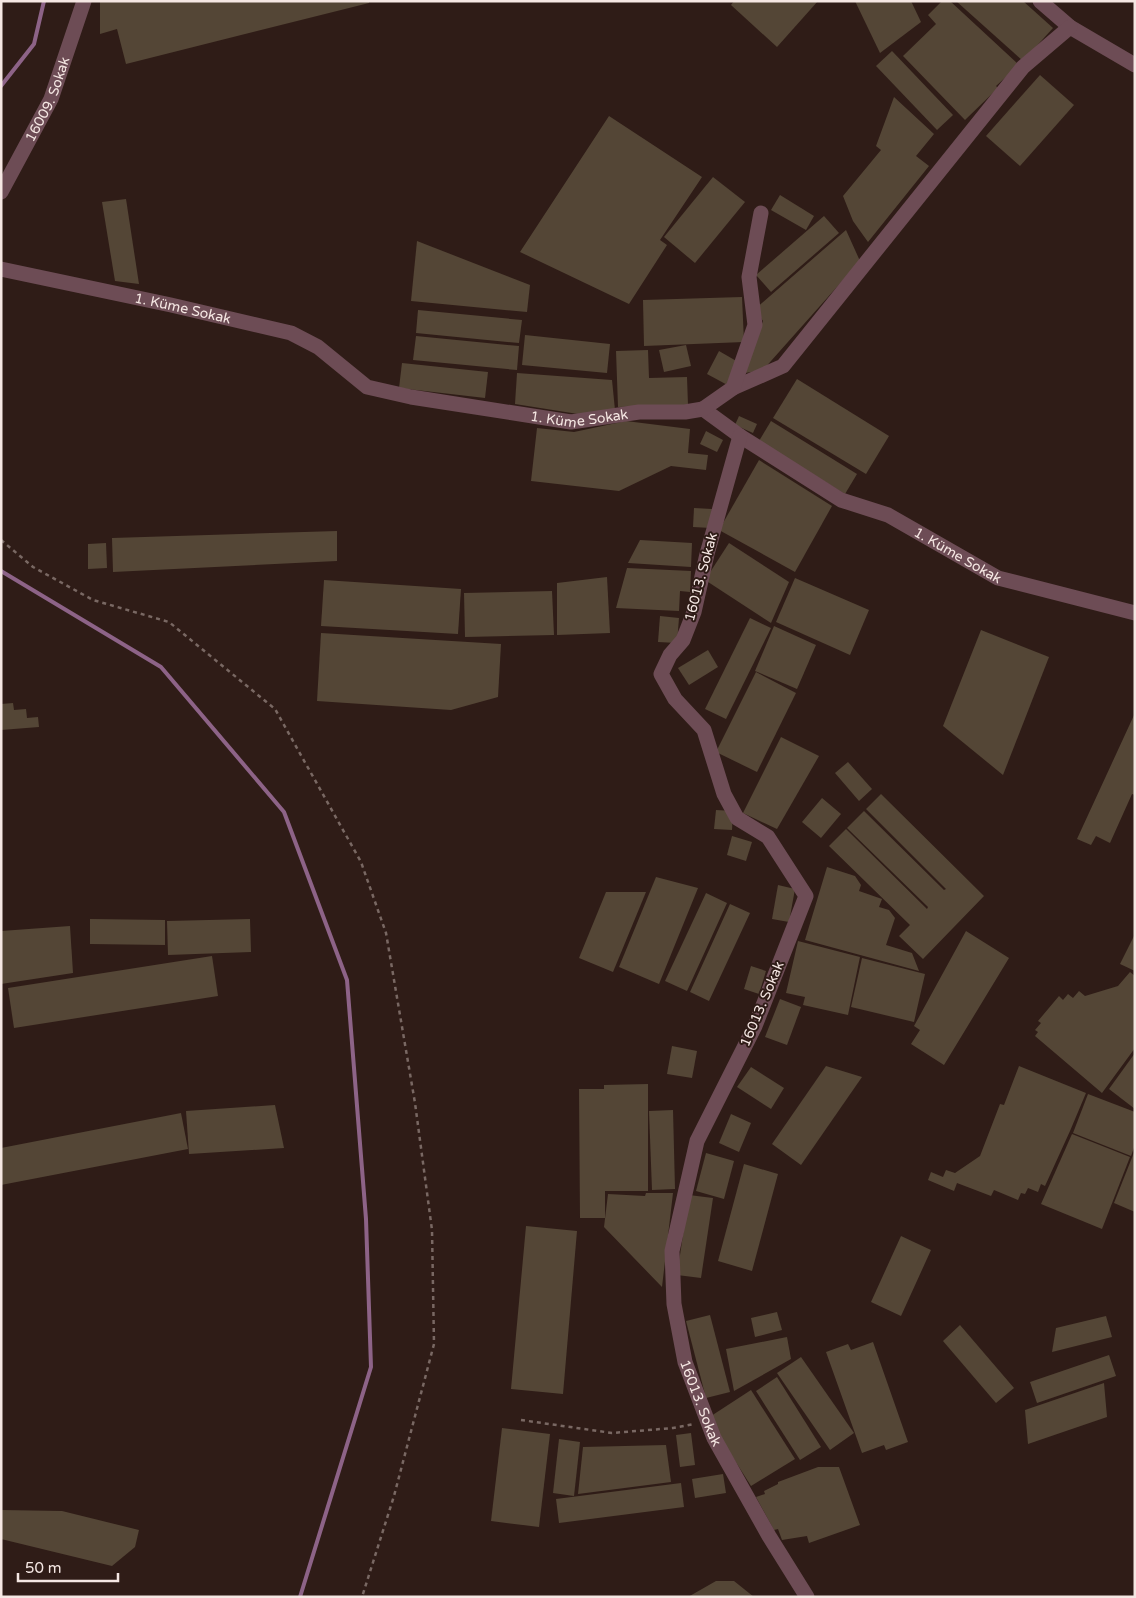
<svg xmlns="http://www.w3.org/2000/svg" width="1136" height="1598" viewBox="0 0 1136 1598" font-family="'Varela Round',sans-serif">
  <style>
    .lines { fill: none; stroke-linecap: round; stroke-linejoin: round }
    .stream { stroke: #8d6387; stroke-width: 4 }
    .building { fill: #544636 }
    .path { stroke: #796863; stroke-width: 2.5; stroke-dasharray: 4 4; stroke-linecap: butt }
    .minor { stroke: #6d4c55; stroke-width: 15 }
    .labels { text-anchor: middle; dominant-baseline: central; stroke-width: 4; stroke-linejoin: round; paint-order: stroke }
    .street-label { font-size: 14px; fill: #f5e7e3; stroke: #2f1c17 }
  </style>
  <rect width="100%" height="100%" fill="#2f1c17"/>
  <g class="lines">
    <g class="stream">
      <polyline points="1,86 34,44 44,1"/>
      <polyline points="1,571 161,667 284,812 347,980 366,1219 371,1367 300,1597"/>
    </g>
  </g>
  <g class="building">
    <polygon points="100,1 369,1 369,3 126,64 117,29 100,34"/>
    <polygon points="734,1 818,1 777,47 731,5"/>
    <polygon points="855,1 911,1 921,22 880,53"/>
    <polygon points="942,1 950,1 1019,65 996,86 998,88 965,120 903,56 936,24 928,15"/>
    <polygon points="956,1 1023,1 1053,28 1023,61"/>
    <polygon points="892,51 953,115 937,130 876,66"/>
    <polygon points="1040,75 1074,105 1020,166 986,136"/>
    <polygon points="894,97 934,134 916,156 929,166 868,242 853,221 843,196 881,150 876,146"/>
    <polygon points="609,116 702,177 660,240 667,245 629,304 520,252"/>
    <polygon points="713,177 745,202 695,263 664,237"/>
    <polygon points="780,195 814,216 806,230 771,210"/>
    <polygon points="126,199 139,284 115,281 102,202"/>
    <polygon points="824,216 839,233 771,292 756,275"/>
    <polygon points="846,230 860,261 763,370 745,373 763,321 755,309"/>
    <polygon points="417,241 530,285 527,312 411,301"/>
    <polygon points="742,297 744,342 644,346 643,300"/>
    <polygon points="418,310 522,320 519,343 416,333"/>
    <polygon points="525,335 610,344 607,373 522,365"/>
    <polygon points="416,336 519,346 517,370 413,360"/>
    <polygon points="686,345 691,366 664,372 659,350"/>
    <polygon points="648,350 649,378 687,377 688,405 618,407 616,351"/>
    <polygon points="719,351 745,366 733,388 707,374"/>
    <polygon points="402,363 488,372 485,398 399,388"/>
    <polygon points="517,373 612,380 615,410 578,414 515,404"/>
    <polygon points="797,379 889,436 866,474 773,418"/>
    <polygon points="739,416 757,424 753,433 735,425"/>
    <polygon points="626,421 690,429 688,453 708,455 706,470 671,466 619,491 531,481 537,428 574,432"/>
    <polygon points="771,421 857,474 845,494 759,441"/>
    <polygon points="706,431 723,440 717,452 700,444"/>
    <polygon points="759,460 832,506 795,572 719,530"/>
    <polygon points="694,508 712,509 711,528 693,527"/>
    <polygon points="337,531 337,561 113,572 112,538"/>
    <polygon points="640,540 692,543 691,567 628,563"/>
    <polygon points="106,543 107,568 88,569 88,544"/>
    <polygon points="729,543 789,582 771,623 705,580"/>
    <polygon points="627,568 691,571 690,592 680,591 679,611 616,608"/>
    <polygon points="607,577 610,633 557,635 557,583"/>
    <polygon points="795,578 869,610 850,655 776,622"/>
    <polygon points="324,580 461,589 458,634 321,626"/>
    <polygon points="552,591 554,635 465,637 464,593"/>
    <polygon points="660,616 679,618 677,643 658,642"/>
    <polygon points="750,618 771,628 726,719 705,709"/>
    <polygon points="774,626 816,645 797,689 755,671"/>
    <polygon points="981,630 1049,657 1003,775 943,726"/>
    <polygon points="321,633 501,644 498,697 451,710 317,701"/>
    <polygon points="708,650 718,667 689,685 678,668"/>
    <polygon points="756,672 796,693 757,772 716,752"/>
    <polygon points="13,703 14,710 26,709 27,718 38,717 39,727 1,730 1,704"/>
    <polygon points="1135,713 1135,795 1132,794 1110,843 1096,836 1091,845 1077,839"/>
    <polygon points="781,737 819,756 777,829 743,813"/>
    <polygon points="848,762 872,789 859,801 835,773"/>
    <polygon points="881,794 984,896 923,959 899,936 910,925 829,846 846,829 927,909 928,907 847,828 864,811 944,890 946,889 866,809"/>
    <polygon points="822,798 841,814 821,838 802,822"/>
    <polygon points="716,810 733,811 732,830 714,829"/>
    <polygon points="732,836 752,842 746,861 727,855"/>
    <polygon points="827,867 855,876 861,885 859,891 882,899 879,907 889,910 895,918 886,945 912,953 919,971 805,940"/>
    <polygon points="656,877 698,888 659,984 619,967"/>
    <polygon points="778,885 795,889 789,922 772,919"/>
    <polygon points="606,892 646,892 613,972 579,958"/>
    <polygon points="706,893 727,903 687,991 665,981"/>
    <polygon points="730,904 750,913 709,1001 690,992"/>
    <polygon points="90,919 165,920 165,945 90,944"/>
    <polygon points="250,919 251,952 168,955 167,921"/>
    <polygon points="70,926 73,973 1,984 1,931"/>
    <polygon points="966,931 1009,958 944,1065 911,1044 920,1030 914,1026"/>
    <polygon points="1135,934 1135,971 1120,964"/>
    <polygon points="798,941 860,957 848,1015 803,1005 805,997 786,993"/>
    <polygon points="212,956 218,996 14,1028 8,988"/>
    <polygon points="862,958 925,974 914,1022 851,1007"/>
    <polygon points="751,966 766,971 759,994 744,989"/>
    <polygon points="1130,972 1135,976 1135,1048 1102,1093 1035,1036 1038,1032 1035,1030 1041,1023 1038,1021 1059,996 1063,1000 1068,994 1073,998 1079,991 1085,996 1118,986"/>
    <polygon points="780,999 801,1007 787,1045 765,1037"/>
    <polygon points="672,1046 697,1051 692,1078 667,1074"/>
    <polygon points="1135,1053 1135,1109 1109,1089"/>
    <polygon points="826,1066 862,1077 801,1165 772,1144"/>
    <polygon points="1019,1066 1086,1093 1070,1131 1045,1186 1041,1184 1038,1192 1028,1188 1025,1194 1021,1193 1018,1200 994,1190 991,1196 957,1183 954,1191 928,1180 931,1172 943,1177 946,1170 955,1173 980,1156 1000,1104 1004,1105"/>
    <polygon points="751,1067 784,1088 771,1109 737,1087"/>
    <polygon points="648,1084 648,1191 605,1191 605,1218 580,1218 579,1089 604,1089 604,1085"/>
    <polygon points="1088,1094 1135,1112 1135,1145 1131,1156 1073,1133"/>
    <polygon points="275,1105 284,1148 189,1154 186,1111"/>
    <polygon points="673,1110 675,1189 652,1190 649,1111"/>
    <polygon points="181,1113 188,1149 1,1185 1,1148"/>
    <polygon points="731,1114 751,1123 739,1152 719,1143"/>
    <polygon points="1072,1134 1130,1157 1102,1229 1041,1204"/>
    <polygon points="1135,1150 1135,1212 1114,1203"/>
    <polygon points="706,1153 734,1161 724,1199 696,1191"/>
    <polygon points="744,1164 778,1174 752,1271 718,1261"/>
    <polygon points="646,1193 673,1193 662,1287 604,1227 608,1194 645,1196"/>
    <polygon points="689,1195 713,1198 701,1278 677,1275"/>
    <polygon points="526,1226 577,1231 563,1394 511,1389"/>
    <polygon points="901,1236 931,1250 901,1316 871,1302"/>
    <polygon points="777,1312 782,1330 755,1337 751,1318"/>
    <polygon points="710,1315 730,1392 706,1398 686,1321"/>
    <polygon points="1106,1316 1112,1337 1052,1352 1056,1328"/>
    <polygon points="960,1325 1014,1388 996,1403 943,1341"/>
    <polygon points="787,1337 791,1359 734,1391 726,1349"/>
    <polygon points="873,1342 908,1442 886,1450 884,1445 862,1453 826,1352 848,1344 851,1350"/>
    <polygon points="1109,1355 1116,1376 1037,1403 1030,1382"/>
    <polygon points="801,1357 854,1433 830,1450 777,1373"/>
    <polygon points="777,1377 821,1447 800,1460 756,1391"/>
    <polygon points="1104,1383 1107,1417 1028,1444 1025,1410"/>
    <polygon points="751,1390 795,1459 751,1486 708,1418"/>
    <polygon points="502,1428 550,1434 539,1527 491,1521"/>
    <polygon points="691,1433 695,1465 680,1467 676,1435"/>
    <polygon points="559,1439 580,1442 574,1496 553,1493"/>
    <polygon points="666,1445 671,1482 578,1494 583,1447"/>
    <polygon points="818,1467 839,1467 860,1525 809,1543 807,1536 782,1540 778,1529 774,1530 756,1497 765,1494 764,1491 778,1484 778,1482"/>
    <polygon points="723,1474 726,1493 695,1498 692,1479"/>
    <polygon points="681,1483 684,1507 559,1523 556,1499"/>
    <polygon points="1,1510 62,1511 139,1530 135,1547 112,1566 1,1539"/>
    <polygon points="716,1581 734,1581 754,1597 688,1597"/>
  </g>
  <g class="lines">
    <g class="path">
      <polyline points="1,540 33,567 93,600 169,622 275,709 361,862 386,933 415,1103 432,1230 434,1344 394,1496 362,1597"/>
      <polyline points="521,1420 612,1433 673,1428 694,1424"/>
    </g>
    <g class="minor">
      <polyline points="1040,1 1070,27 1135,65"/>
      <path id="s1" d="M1,192l50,-93 33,-98"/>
      <path id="s2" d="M1,269l170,36 120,28 27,14 49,40 44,10 160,25 68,-10h46l18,-3 37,27 101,64 47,15 110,63 137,35"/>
      <polyline points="733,388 783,366 1023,67 1070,27"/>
      <polyline points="703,409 733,388 755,325 749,277 761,213"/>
      <path id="s3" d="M740,436l-33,118 -13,58 -11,28 -13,15 -9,19 14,25 29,31 20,64 13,24 31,19 38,59 -51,130 -58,115 -25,110 2,53 11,58 29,76 55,98 38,61"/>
    </g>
  </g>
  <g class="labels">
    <g class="street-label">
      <text stroke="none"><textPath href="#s1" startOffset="104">16009. Sokak</textPath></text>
      <text stroke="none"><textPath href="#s2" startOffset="186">1. Küme Sokak</textPath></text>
      <text stroke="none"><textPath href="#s2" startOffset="606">1. Küme Sokak</textPath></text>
      <text stroke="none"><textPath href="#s2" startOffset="1026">1. Küme Sokak</textPath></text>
      <text transform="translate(701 577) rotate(-75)">16013. Sokak</text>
      <text transform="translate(762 1004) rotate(-67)">16013. Sokak</text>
      <text stroke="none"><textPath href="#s3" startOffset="1062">16013. Sokak</textPath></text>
    </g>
  </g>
  <rect width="1136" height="1598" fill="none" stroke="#f5e7e3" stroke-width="5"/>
  <path d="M18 1573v8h100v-8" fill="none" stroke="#f5e7e3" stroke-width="2.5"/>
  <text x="25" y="1573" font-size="15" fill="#f5e7e3" stroke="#2f1c17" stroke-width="4" paint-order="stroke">50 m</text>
</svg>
